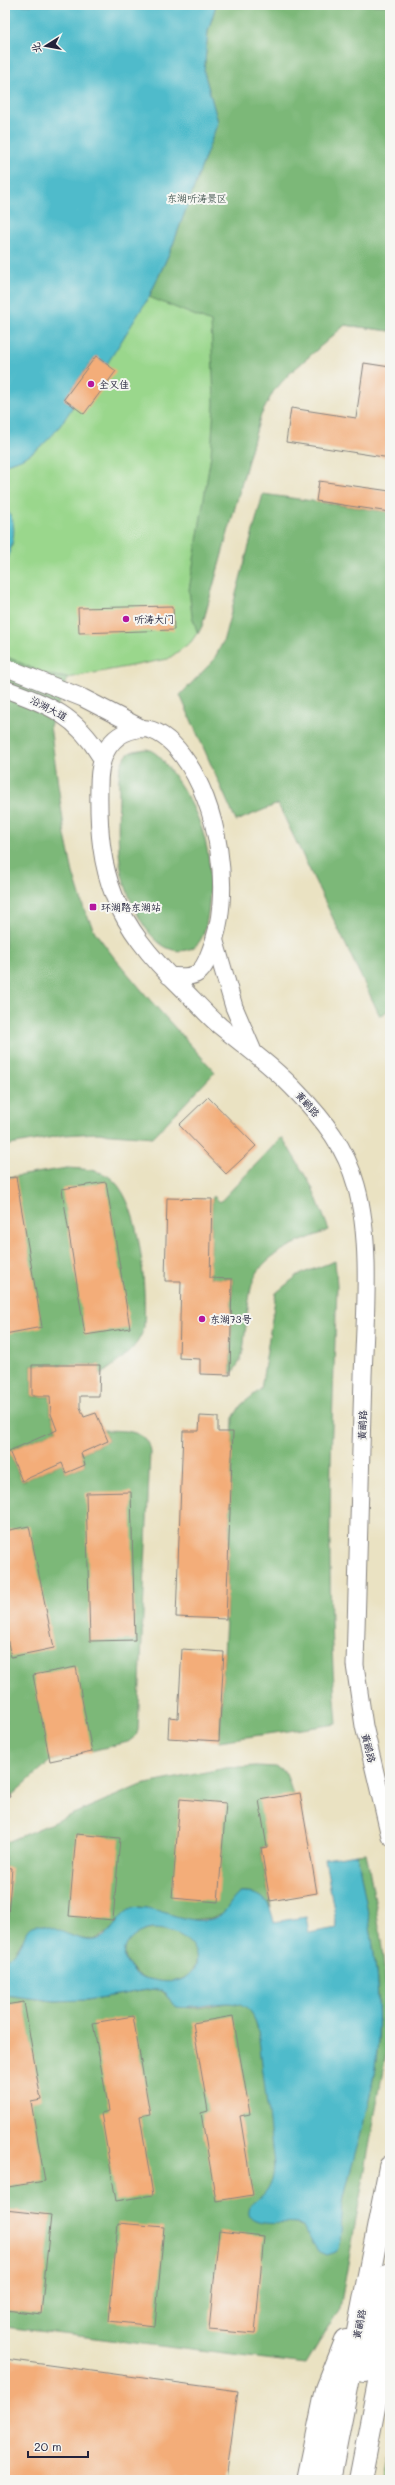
<svg xmlns="http://www.w3.org/2000/svg" width="395" height="2485" viewBox="0 0 395 2485" font-family="Mali,'LXGW WenKai TC',sans-serif">
  <style>
    .green { fill: #9ad78c; stroke: #5e7c64 }
    .forest { fill: #7bb878; stroke: #4e6d5a }
    .water { fill: #4fbbcb; stroke: #386e83; fill-rule: evenodd }
    .building { fill: #f3ad79 }
    .lines { fill: none; stroke-linecap: round; stroke-linejoin: round }
    .minor-casing { stroke: #86827e; stroke-width: 19 }
    .tertiary-casing { stroke: #86827e; stroke-width: 24 }
    .minor { stroke: #fff; stroke-width: 17 }
    .tertiary { stroke: #fff; stroke-width: 22 }
    .poi-dot { fill: #b5179e; stroke: #f6f6f2; stroke-width: 1.5 }
    .labels { text-anchor: middle; dominant-baseline: central; stroke-width: 4; stroke-linejoin: round; paint-order: stroke }
    .park-label { font-size: 10px; fill: #465853; stroke: #f6f6f2 }
    .poi-label { font-size: 10px; fill: #22223b; stroke: #f6f6f2; text-anchor: start }
    .street-label { font-size: 10px; fill: #22223b; stroke: #f6f6f2 }
  </style>
  <rect width="100%" height="100%" fill="#f6f6f2"/>
  <filter id="ink" filterUnits="userSpaceOnUse"><feTurbulence type="fractalNoise" baseFrequency=".025" numOctaves="2"/><feDisplacementMap in="SourceGraphic" scale="8" xChannelSelector="R" yChannelSelector="G"/><feConvolveMatrix kernelMatrix="1 2 1 2 8 2 1 2 1" color-interpolation-filters="sRGB"/></filter>
  <filter id="wash" filterUnits="userSpaceOnUse"><feTurbulence type="fractalNoise" baseFrequency=".012" numOctaves="4" result="noise"/><feDisplacementMap in="SourceGraphic" scale="16" xChannelSelector="R" yChannelSelector="G"/><feGaussianBlur stdDeviation="0.9" result="paint"/><feColorMatrix in="noise" values="0 0 0 0 0 0 0 0 0 0 0 0 0 0 0 0 0 1.4 0 .05"/><feComposite in="paint" operator="in"/></filter>
  <g filter="url(#wash)">
    <rect width="100%" height="100%" fill="#eae2c2"/>
    <g class="green">
      <polygon points="5,5 390,5 390,331 345,325 289,374 273,392 260,417 202,626 191,642 168,659 68,678 47,675 5,656"/>
      <polygon points="390,2454 390,2480 385,2480"/>
    </g>
    <g class="forest">
      <polygon points="216,5 390,5 390,331 345,325 289,374 273,392 260,417 202,626 198,634 192,616 189,590 211,455 214,404 211,322 149,297 172,247 218,122 204,72 208,31"/>
      <polygon points="263,494 390,512 390,1009 380,1016 278,804 236,821 180,695 213,661 223,642"/>
      <polygon points="5,656 47,675 68,678 50,726 65,835 73,873 84,909 95,932 113,956 150,1000 215,1072 153,1137 97,1133 64,1135 5,1146"/>
      <path d="M147,749c13,4 19,16 27,27 31,43 41,84 34,137 -2,12 -4,31 -18,36 -37,13 -61,-48 -68,-75 -5,-25 -4,-53 -3,-78 0,-13 -2,-32 8,-41 5,-5 13,-5 20,-6z"/>
      <path d="M282,1137l30,50 17,43c-28,12 -70,22 -78,58 -3,15 -4,31 -6,46 -2,19 -2,27 -15,41l2,-96 -22,-1 2,-79 2,-3 6,6z"/>
      <path d="M67,1168c15,1 35,1 46,12 29,27 33,110 31,147 -5,22 -28,36 -45,49v-11h-67v31h18l1,18 6,16 -48,21 13,30 40,-18 4,10 19,-8 -4,-12 27,-12 -5,-11c19,1 45,-2 47,22l-12,278 -2,6 -8,6 -78,19 -40,36 -5,1v-620z"/>
      <path d="M335,1261l2,24c-5,146 -13,293 0,439l-118,17 7,-122 7,-201 8,-13 20,-16 15,-96 22,-18z"/>
      <path d="M256,1766l20,1 10,6 7,22 -26,52 -6,1 10,60c-6,-11 -19,-16 -31,-15l-17,20 -12,5 -23,2 -49,-13 -8,2 -23,23 -14,8 -12,-1 -13,-4 -46,4 -10,16 -8,6v-118l136,-58 85,-17z"/>
      <path d="M366,1853c13,65 23,128 21,195l-47,260 -34,56 -301,-37v-332l49,6 33,-1 66,-11c15,1 14,15 30,18 31,7 64,-25 75,23 4,30 23,133 13,156 -2,5 -6,8 -10,11l22,25c18,1 23,5 31,21l24,3c2,-13 1,-27 4,-39 10,-52 29,-102 35,-154 7,-66 -9,-135 -20,-199z"/>
      <path d="M161,1929c10,2 22,4 30,13 14,18 0,38 -19,40 -53,4 -68,-53 -11,-53z"/>
    </g>
    <g class="water">
      <path d="M5,5h211l-8,26 -4,41 14,50 -46,125 -23,50 -42,67 -11,-8 -32,43 9,7c-15,26 -37,52 -68,58z"/>
      <path d="M5,508c17,17 5,41 0,61z"/>
      <path d="M357,1854c12,64 26,132 20,198 -5,49 -21,96 -33,144 -3,13 -1,47 -8,56l-9,3 -9,-4 -17,-26c-12,-5 -63,7 -50,-20 16,-12 22,-20 23,-40l-16,-135c-10,-45 -49,-19 -81,-23l-15,-16 -9,-2 -66,11 -33,1 -49,-6v-34c5,-4 11,-9 15,-15 4,-6 5,-17 12,-20 17,-6 43,17 62,14 17,-2 23,-24 37,-31 18,-9 59,21 86,8 10,-5 14,-18 23,-24 24,-1 29,8 34,29l32,-5 3,16 28,-5 -12,-69zM153,1929c55,0 59,60 5,52 -8,-2 -19,-3 -25,-10 -20,-19 -2,-39 20,-42z"/>
    </g>
    <g id="blocks">
      <g class="building">
        <polygon points="96,356 116,371 84,414 64,399"/>
        <polygon points="364,363 390,367 390,458 286,442 291,408 356,418"/>
        <polygon points="319,481 390,491 390,512 316,501"/>
        <polygon points="173,606 174,630 79,633 78,608"/>
        <polygon points="208,1097 256,1146 226,1174 179,1125"/>
        <polygon points="16,1177 42,1327 5,1334 5,1178"/>
        <polygon points="106,1182 130,1328 85,1335 62,1189"/>
        <polygon points="167,1198 212,1199 210,1278 232,1279 230,1375 200,1374 200,1359 179,1358 181,1281 165,1281"/>
        <polygon points="32,1365 100,1365 99,1396 80,1396 80,1407 84,1417 96,1413 108,1441 81,1453 85,1465 66,1473 62,1463 22,1481 9,1451 57,1430 51,1414 50,1396 32,1396"/>
        <polygon points="200,1416 218,1417 218,1432 233,1432 226,1619 176,1617 183,1431 199,1431"/>
        <polygon points="131,1492 135,1640 90,1641 86,1493"/>
        <polygon points="29,1526 54,1648 11,1657 5,1628 5,1531"/>
        <polygon points="182,1649 224,1652 219,1741 168,1738 169,1717 178,1718"/>
        <polygon points="76,1667 92,1752 50,1761 33,1675"/>
        <polygon points="5,1781 10,1797 5,1798"/>
        <polygon points="300,1793 317,1893 270,1901 261,1848 267,1847 259,1800"/>
        <polygon points="180,1799 226,1803 218,1902 172,1898"/>
        <polygon points="76,1834 120,1838 113,1920 69,1916"/>
        <polygon points="5,1867 12,1868 6,1939 5,1939"/>
        <polygon points="24,2002 41,2100 31,2102 45,2181 8,2187 5,2170 5,2005"/>
        <polygon points="133,2016 150,2114 140,2116 153,2195 116,2201 101,2113 109,2111 93,2023"/>
        <polygon points="233,2016 250,2114 240,2116 253,2195 216,2201 201,2113 208,2111 193,2023"/>
        <polygon points="5,2210 51,2215 41,2314 5,2310"/>
        <polygon points="118,2223 164,2227 155,2326 109,2321"/>
        <polygon points="219,2231 264,2236 255,2334 209,2330"/>
        <polygon points="5,2359 238,2391 226,2480 5,2480"/>
      </g>
    </g>
  </g>
  <g filter="url(#ink)">
    <use href="#blocks" fill-opacity="0" stroke="#86827e" stroke-width="1"/>
    <g class="lines">
      <g class="minor-casing">
        <g id="minor">
          <polyline points="5,667 83,698 143,729"/>
          <path d="M5,689c43,15 72,27 96,68"/>
          <polyline points="215,942 234,1007 252,1049"/>
          <path d="M169,976c8,1 19,2 27,-2 8,-4 11,-14 14,-22 24,-56 9,-149 -28,-197 -10,-14 -27,-29 -45,-26 -30,5 -38,31 -38,57 -2,91 16,137 82,201 13,13 25,27 39,39 27,22 54,41 78,67 26,27 48,55 58,92 16,56 9,133 7,191 -2,97 -5,193 -8,289l9,61 26,110"/>
        </g>
      </g>
      <g class="tertiary-casing">
        <g id="tertiary">
          <polyline points="364,2371 390,2274"/>
          <polyline points="308,2480 327,2389 346,2341"/>
          <polyline points="329,2480 390,2167"/>
          <polyline points="360,2480 379,2382 382,2339"/>
        </g>
      </g>
      <use href="#minor" class="minor"/>
      <use href="#tertiary" class="tertiary"/>
    </g>
  </g>
  <g class="poi-dot">
    <circle cx="91" cy="384" r="4"/>
    <circle cx="126" cy="619" r="4"/>
    <rect x="89" y="903" width="8" height="8" rx="2"/>
    <circle cx="202" cy="1319" r="4"/>
  </g>
  <g class="labels">
    <g class="park-label">
      <text x="197" y="198">东湖听涛景区</text>
    </g>
    <g class="poi-label">
      <text x="99" y="384">全又佳</text>
      <text x="134" y="619">听涛大门</text>
      <text x="101" y="907">环湖路东湖站</text>
      <text x="210" y="1319">东湖73号</text>
    </g>
    <g class="street-label">
      <text transform="translate(49 708) rotate(28)">沿湖大道</text>
      <text transform="translate(308 1104) rotate(48)">黄鹂路</text>
      <text transform="translate(362 1425) rotate(-88)">黄鹂路</text>
      <text transform="translate(369 1748) rotate(76)">黄鹂路</text>
      <text transform="translate(359 2324) rotate(-79)">黄鹂路</text>
    </g>
  </g>
  <rect width="395" height="2485" fill="none" stroke="#f6f6f2" stroke-width="20"/>
  <g transform="translate(46 46) rotate(259)" stroke="#f6f6f2" stroke-width="3" paint-order="stroke">
  <path d="M0-3L7 15L0 10L-7 15Z" fill="#22223b"/>
  <text y="-6" font-size="11" font-weight="bold" text-anchor="middle" fill="#22223b">北</text>
  </g>
  <path d="M28 2451v6h60v-6" fill="none" stroke="#22223b" stroke-width="2"/>
  <text x="34" y="2451" font-size="12" fill="#22223b" stroke="#f6f6f2" stroke-width="3" paint-order="stroke">20 m</text>
</svg>
